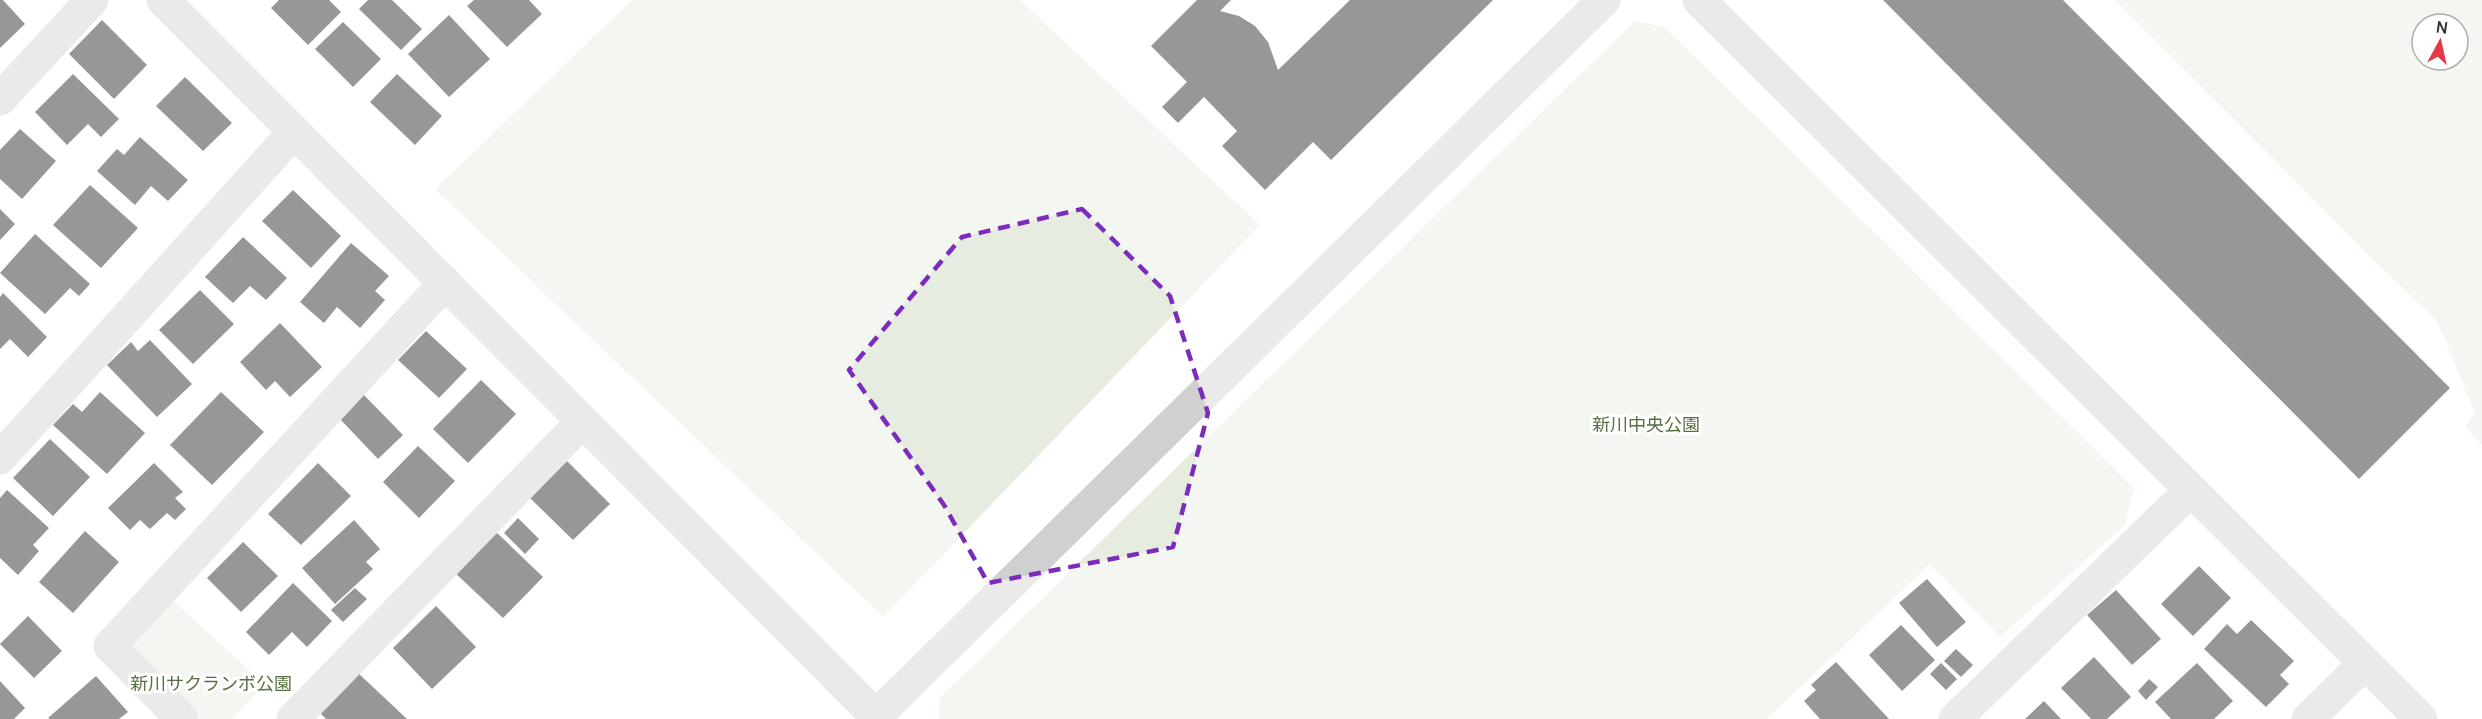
<svg xmlns="http://www.w3.org/2000/svg" width="2482" height="719" viewBox="0 0 2482 719" font-family="Manrope,'Noto Sans JP',sans-serif">
  <style>
    .green { fill: #e6ecdf; fill-rule: evenodd }
    .building { fill: #1a1a1a }
    .lines { fill: none; stroke-linecap: round; stroke-linejoin: round }
    .minor { stroke: #d0d0d0; stroke-width: 33 }
    .marked { fill: none; stroke: #7b2cbf; stroke-width: 4.5; stroke-dasharray: 12 8; stroke-linejoin: round }
    .labels { text-anchor: middle; dominant-baseline: central; stroke-width: 6; stroke-linejoin: round; paint-order: stroke }
    .park-label { font-size: 18px; fill: #56703f; stroke: #fff }
  </style>
  <rect width="100%" height="100%" fill="#fff"/>
  <g class="green">
    <polygon points="632,0 1020,0 1260,225 883,617 435,189"/>
    <path d="M2115,0h367v445l-17,-19 10,-12 -38,-93 -62,-59zM2422,24h36v36h-36z"/>
    <polygon points="1635,21 1665,27 2134,488 2125,525 2000,637 1930,564 1767,719 939,719 939,699"/>
    <polygon points="174,601 265,685 232,719 199,719 125,649"/>
  </g>
  <g class="building">
    <polygon points="0,0 3,0 25,24 0,48"/>
    <polygon points="279,0 329,0 341,12 308,45 271,8"/>
    <polygon points="368,0 392,0 422,29 401,50 359,9"/>
    <polygon points="474,0 529,0 542,14 507,47 467,6"/>
    <polygon points="1197,0 1231,0 1220,11 1239,16 1255,26 1268,42 1278,70 1350,0 1493,0 1331,160 1313,142 1265,190 1222,146 1237,131 1204,97 1178,123 1162,107 1187,82 1151,46"/>
    <polygon points="1883,0 2063,0 2450,388 2359,479"/>
    <polygon points="449,15 490,59 449,97 408,54"/>
    <polygon points="102,20 147,65 114,99 69,54"/>
    <polygon points="343,22 381,59 353,87 315,49"/>
    <polygon points="73,74 119,119 101,137 88,124 67,145 35,112"/>
    <polygon points="397,74 442,116 415,145 370,102"/>
    <polygon points="185,77 232,123 203,151 156,106"/>
    <polygon points="20,129 56,161 22,199 0,179 0,150"/>
    <polygon points="140,137 188,180 168,201 151,186 135,205 97,171 117,149 124,155"/>
    <polygon points="90,185 138,228 101,268 53,225"/>
    <polygon points="293,190 341,236 311,268 262,221"/>
    <polygon points="0,209 15,224 0,240"/>
    <polygon points="35,234 90,284 79,296 70,288 45,314 0,273"/>
    <polygon points="243,237 287,278 266,300 250,286 233,303 205,277"/>
    <polygon points="351,243 389,276 375,291 385,300 360,328 337,307 324,323 300,302"/>
    <polygon points="200,290 234,324 193,364 159,330"/>
    <polygon points="3,293 47,337 28,357 10,339 0,349 0,297"/>
    <polygon points="280,323 322,367 290,397 275,381 266,390 240,362"/>
    <polygon points="426,331 467,369 439,398 398,360"/>
    <polygon points="150,340 192,384 157,417 107,365 131,342 138,351"/>
    <polygon points="481,380 516,414 468,463 433,429"/>
    <polygon points="100,392 145,433 107,474 53,425 73,404 82,412"/>
    <polygon points="221,392 264,432 212,485 170,445"/>
    <polygon points="364,395 403,435 378,459 339,418"/>
    <polygon points="50,439 90,477 53,516 13,478"/>
    <polygon points="418,446 455,481 419,518 383,482"/>
    <polygon points="567,461 610,504 573,540 530,498"/>
    <polygon points="154,463 183,492 175,498 186,509 175,520 167,513 150,529 140,520 130,530 108,508"/>
    <polygon points="318,463 351,496 301,545 268,514"/>
    <polygon points="7,490 49,528 33,545 39,551 18,575 0,558 0,498"/>
    <polygon points="518,518 539,539 525,554 504,533"/>
    <polygon points="354,520 380,549 366,562 373,569 335,604 302,568"/>
    <polygon points="493,529 543,577 503,618 453,571"/>
    <polygon points="85,531 119,562 73,613 39,582"/>
    <polygon points="243,542 278,576 241,612 207,578"/>
    <polygon points="2199,566 2231,598 2193,636 2161,604"/>
    <polygon points="1927,579 1966,622 1937,647 1899,603"/>
    <polygon points="293,583 332,621 307,647 292,632 269,655 246,632"/>
    <polygon points="355,588 367,599 343,622 331,610"/>
    <polygon points="2116,590 2161,639 2132,665 2087,615"/>
    <polygon points="436,606 476,647 432,689 393,648"/>
    <polygon points="28,616 62,651 34,678 0,644"/>
    <polygon points="2251,620 2294,661 2280,675 2289,684 2266,707 2204,649 2227,624 2237,634"/>
    <polygon points="1901,625 1935,660 1902,691 1869,655"/>
    <polygon points="1956,649 1973,665 1961,677 1944,661"/>
    <polygon points="2094,657 2131,697 2107,719 2091,719 2061,688"/>
    <polygon points="1836,662 1889,719 1820,719 1804,701 1816,690 1811,685"/>
    <polygon points="1941,663 1957,679 1946,690 1930,674"/>
    <polygon points="2197,663 2233,701 2214,719 2171,719 2155,702"/>
    <polygon points="357,672 407,719 326,719 319,712"/>
    <polygon points="96,676 128,712 119,719 50,719 48,718"/>
    <polygon points="2149,679 2158,687 2146,700 2138,691"/>
    <polygon points="0,681 25,708 14,719 0,719"/>
    <polygon points="2044,701 2061,719 2025,719"/>
  </g>
  <g class="lines">
    <g class="minor">
      <polyline points="163,0 879,719"/>
      <polyline points="1699,0 2421,719"/>
      <polyline points="0,99 92,0"/>
      <polyline points="0,458 294,132"/>
      <polyline points="876,716 1604,0"/>
      <polyline points="182,719 110,646 445,283"/>
      <polyline points="293,719 582,422"/>
      <polyline points="1955,719 2191,490"/>
      <polyline points="2308,719 2365,663"/>
    </g>
  </g>
  <path d="M0 0H2482V719H0ZM1082,209l88,87 38,117 -35,134 -185,36 -44,-78 -95,-135 113,-133z" fill="#fff" fill-opacity=".55" fill-rule="evenodd"/>
  <path class="marked" d="M1082,209l88,87 38,117 -35,134 -185,36 -44,-78 -95,-135 113,-133z"/>
  <g class="labels">
    <g class="park-label">
      <text x="1646" y="424">新川中央公園</text>
      <text x="211" y="683">新川サクランボ公園</text>
    </g>
  </g>
  <g transform="translate(2440 42) rotate(8)"><circle r="28" fill="#ffffff" stroke="#adadad" stroke-width="1.5"/>
  <path d="M0-4.5L10 22L0 15L-10 22Z" fill="#e63946"/>
  <text y="-9" font-size="16" font-weight="bold" text-anchor="middle" fill="#333333">N</text>
  </g>
</svg>
